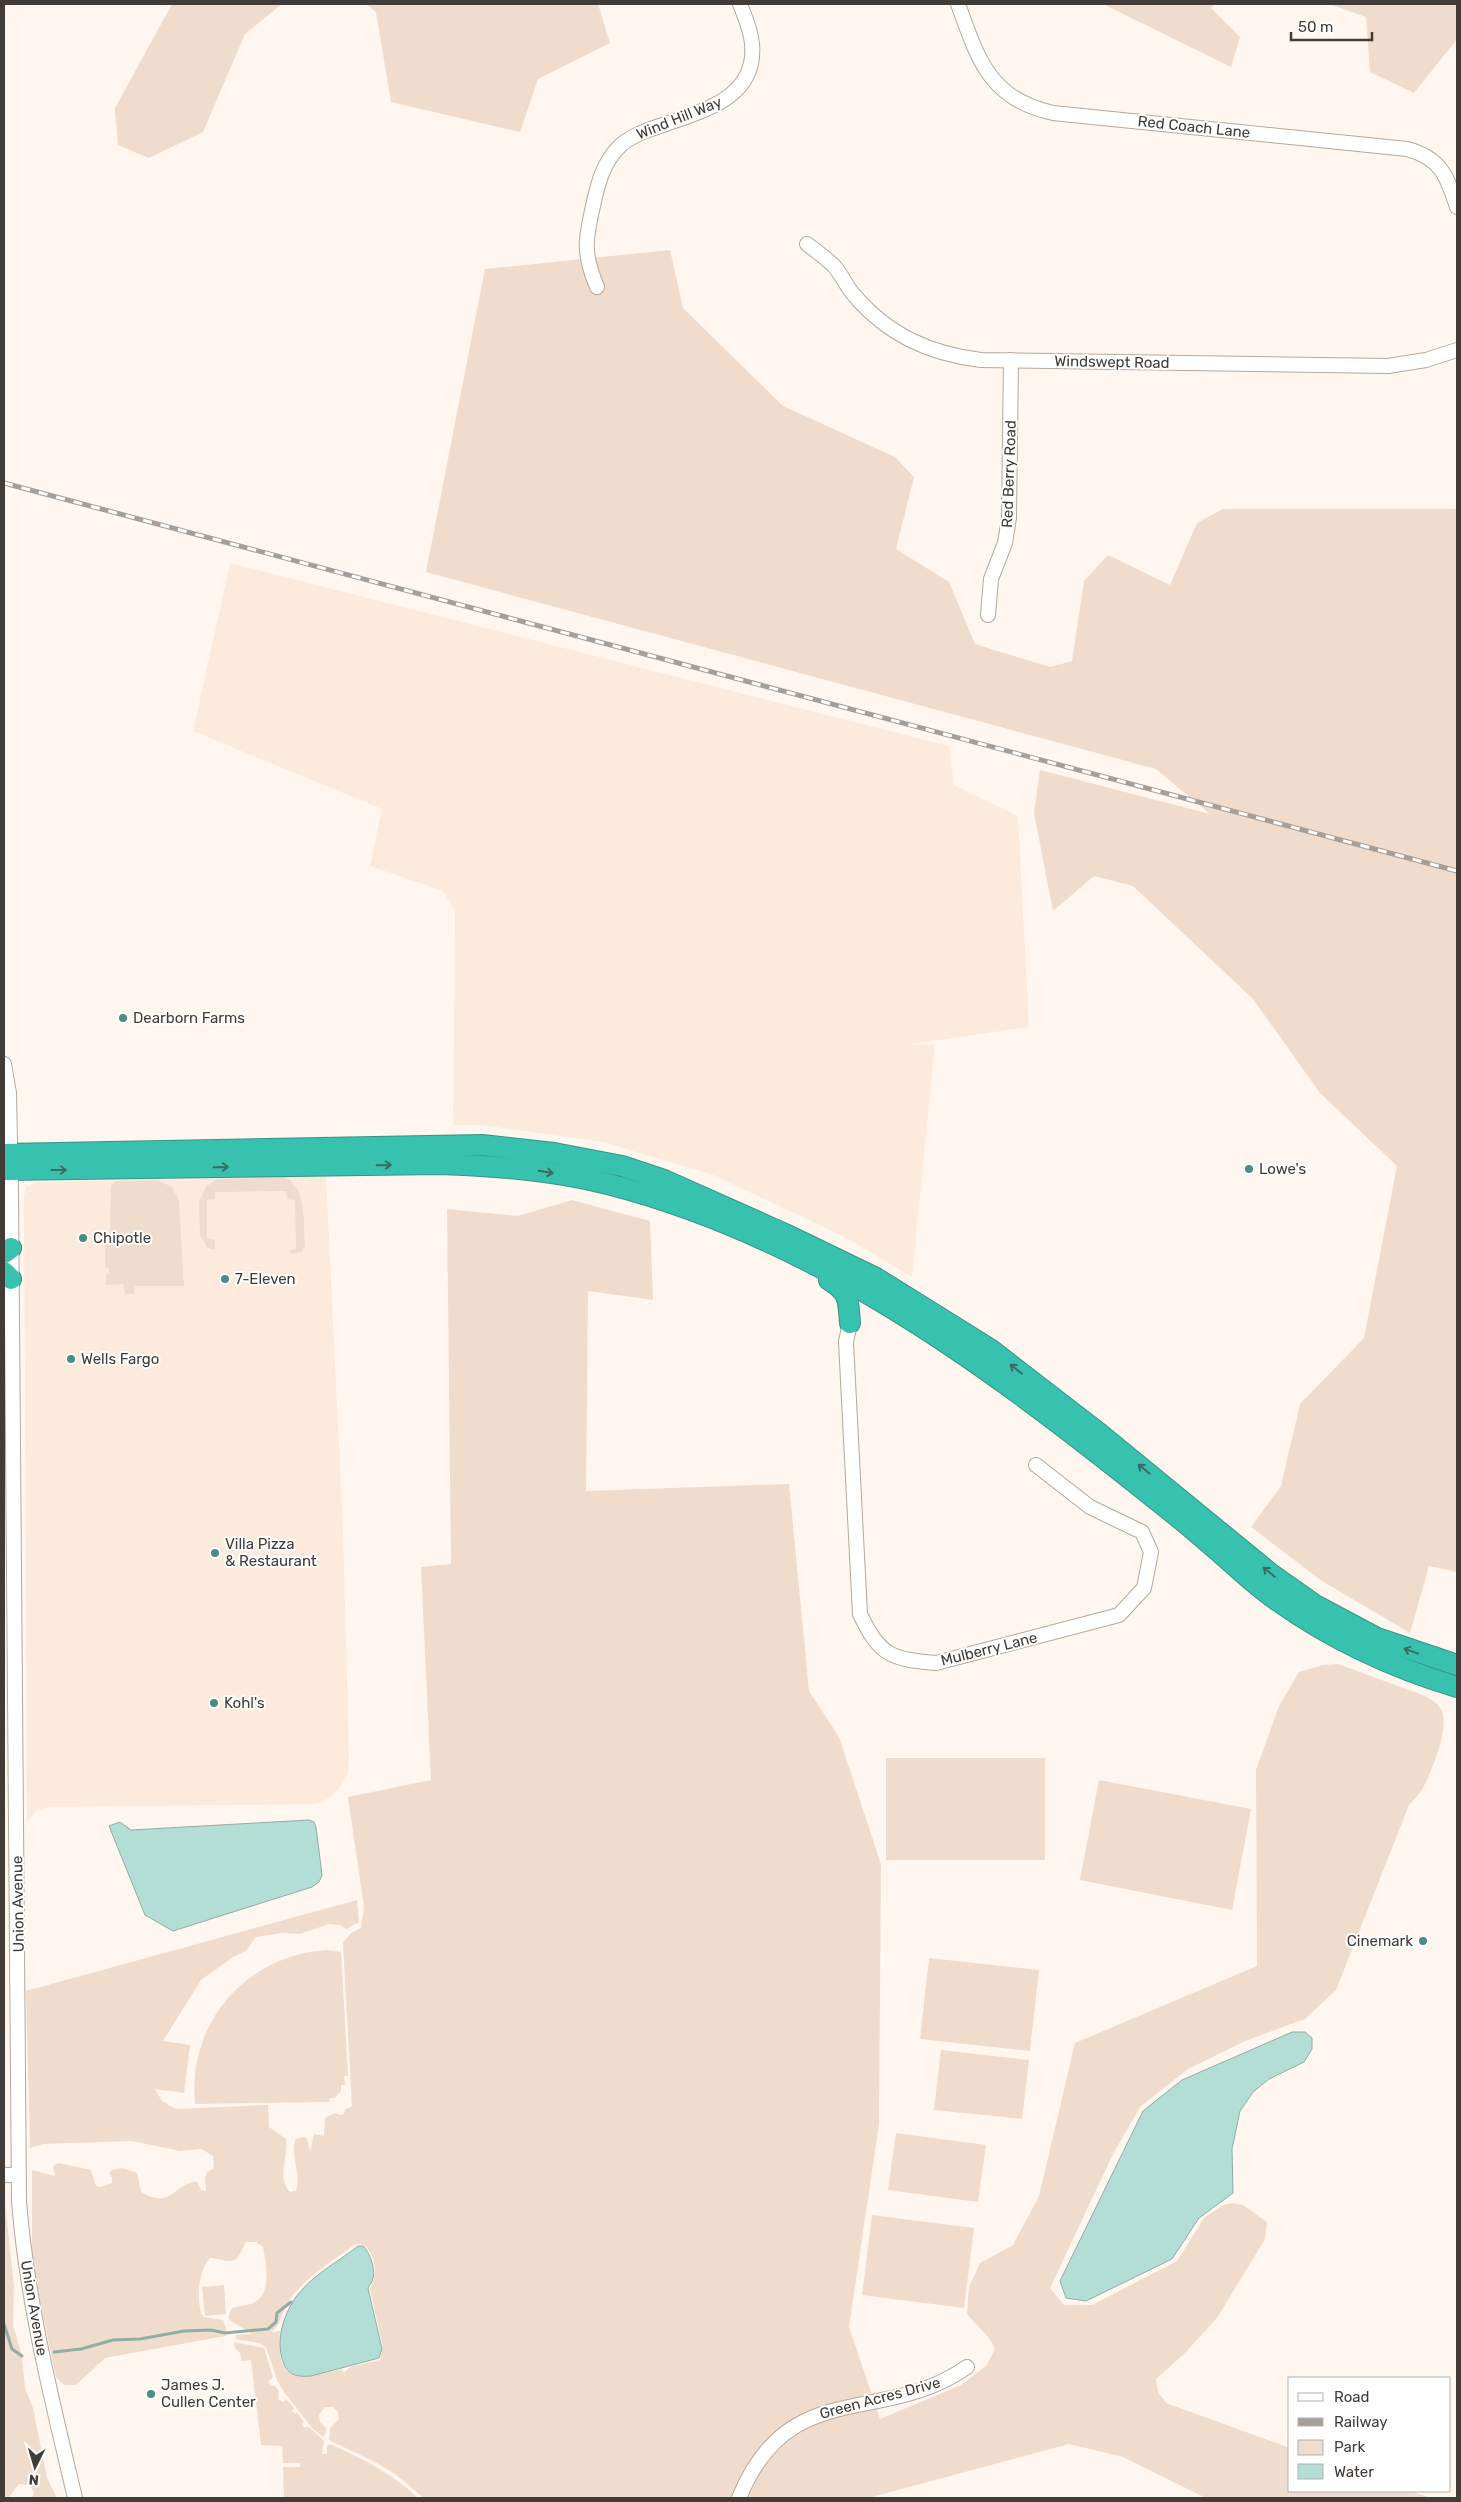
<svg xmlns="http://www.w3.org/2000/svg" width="1461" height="2502" viewBox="0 0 1461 2502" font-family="Rubik,sans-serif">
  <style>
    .built { fill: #fcebdd }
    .green { fill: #f0dccc; fill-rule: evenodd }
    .water { fill: #b3ded5; stroke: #91ada6 }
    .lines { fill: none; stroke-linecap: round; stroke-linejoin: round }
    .stream { stroke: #91ada6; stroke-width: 3 }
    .minor-casing { stroke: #b6a89d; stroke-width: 16 }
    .highway-casing { stroke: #3a9385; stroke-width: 22 }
    .minor { stroke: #fff; stroke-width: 14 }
    .highway { stroke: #37c2af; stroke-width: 20 }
    .rail-casing { stroke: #a69f99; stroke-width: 5 }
    .rail { stroke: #fff; stroke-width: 3; stroke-dasharray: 9; stroke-linecap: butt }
    .oneway { stroke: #3e6b61 }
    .poi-dot { fill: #498e82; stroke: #fff; stroke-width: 2 }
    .labels { text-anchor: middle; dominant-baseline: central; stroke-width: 4; stroke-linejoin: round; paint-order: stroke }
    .street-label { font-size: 15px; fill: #413c37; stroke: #fff }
    .poi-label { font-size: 15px; fill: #413c37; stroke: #fff; text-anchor: start }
  </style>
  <rect width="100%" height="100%" fill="#fff6ef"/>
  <g class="built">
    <polygon points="230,563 949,746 954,785 1018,816 1029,1027 906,1045 935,1045 912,1277 843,1236 713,1175 603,1142 481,1125 453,1125 455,912 443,891 370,866 382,809 193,731"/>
    <polygon points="326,1176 343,1529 349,1756 348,1773 341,1786 331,1797 316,1804 49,1807 37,1810 27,1822 24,1196 26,1188 35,1182"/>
  </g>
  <g class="green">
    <polygon points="172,4 282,4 245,34 203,132 149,158 118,145 115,108"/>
    <polygon points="366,4 598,4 610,43 538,79 520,132 391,102 376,12"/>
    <polygon points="1103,4 1215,4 1211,8 1240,37 1231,67"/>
    <polygon points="1329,4 1457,4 1457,39 1414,93 1370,72 1366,17"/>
    <polygon points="670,250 683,308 783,406 895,457 914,477 896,549 949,582 975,644 1050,667 1072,661 1084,581 1108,555 1170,585 1197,523 1223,509 1457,509 1457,1572 1429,1566 1410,1633 1322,1581 1251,1527 1281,1486 1300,1404 1364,1338 1397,1166 1320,1093 1253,999 1133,886 1094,876 1053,911 1034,813 1040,770 1210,814 1156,769 426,572 485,269"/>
    <path d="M283,1176c25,12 20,47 22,70l-3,6 -10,2 -4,-3 8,-2 -1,-49 -8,-1 -1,-8 -71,1v7l-8,1v38l8,2v10l-7,-2 -8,-13 -1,-34 7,-14 11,-8z"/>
    <polygon points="157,1180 172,1187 179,1201 184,1286 135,1286 134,1294 125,1294 123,1284 106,1285 106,1274 109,1274 109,1268 105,1267 105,1235 110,1234 111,1186 116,1181"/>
    <path d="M572,1200l78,21 3,79 -65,-9 -2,200 203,-7 20,207 30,46 42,127 -2,260 -30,203 31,92 81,-34 26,-20 8,-16c-6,-15 -18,-22 -28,-35l2,-27 11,-24 33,-18 26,-49 36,-153 182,-77 -1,-196 23,-64 20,-34 24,-7 15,-1 87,32c7,4 13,7 17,15 7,18 -10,59 -18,75 -3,7 -10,13 -15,19l-73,185 -31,29 -60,22 -57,28 -47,37 -27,46 -64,136 14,17h28l85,-44 27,-43 19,-13 10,-2 10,2 24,17 -2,17 -48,79 -33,36 -28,25 2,13 8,11 124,45v43h120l21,7h-225l-83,-41 -54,-13 -201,54h-444l-29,-24 -20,-12 -46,-22 1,-12 9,-9 -1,-7 -5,-5h-8l-6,8 1,7 6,6 -1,7 -3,1 -10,-8 -28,-36 -7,-12 -11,-33 -7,-4 -24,-4 1,-4 15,-1c-7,-7 -17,-9 -23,-16l4,-10c8,-2 20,-3 26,-8 13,-10 8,-39 5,-53l-7,-5h-10c-3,4 -5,11 -8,15 -7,9 -19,0 -28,1 -12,13 -13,39 -9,55l3,4 19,3 4,11 -2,5 -120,22 -29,27h-12l-8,-8 -24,-113v-94l23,6 -2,-10 5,-3 33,7 5,16 4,1 12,-4v-5l-3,-5 3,-3 10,-2 15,5 4,19c31,18 31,-7 56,-11l4,9 5,1 -1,-13 2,-6 7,-4 -1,-12 -12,-7 -21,2 -48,-10 -89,3 -13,4 -4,-157 331,-91 2,22 -13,7 -6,-4 -11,-1 -29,10 -18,-1 -26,4 -10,14 -13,6 -32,23 -38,61 27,4 -6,48 -29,-4 7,12 14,8 92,-4 1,22 17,12c3,17 -10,39 4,53l6,-1c6,-18 -7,-37 0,-52l7,-2 4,1 3,14 4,-18 10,2 1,-18 10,-5 6,2 3,-1 1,-4 7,-4 -9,-163 8,-10 10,-5 3,-21 -16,-110 83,-17 -10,-213 30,-3 -4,-355 71,7zM361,2244c16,9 17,30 9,45l13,59 -3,12 -30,7 -6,5 1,5 -3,-8c-40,9 -67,19 -62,-38l-8,1c10,-9 11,-26 21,-37 16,-20 41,-35 61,-50z"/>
    <rect x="886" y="1758" width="159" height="102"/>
    <polygon points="1099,1780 1251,1809 1232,1910 1080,1880"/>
    <path d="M327,1950l14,2 7,124h-4l1,9h-4v6l-6,7h-5l-1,4 -134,2c-8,-81 51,-149 132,-154z"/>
    <polygon points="929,1958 1039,1970 1030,2051 920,2039"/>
    <polygon points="941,2050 1029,2060 1022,2119 934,2110"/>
    <polygon points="896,2133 986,2145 978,2202 888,2190"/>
    <polygon points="4,2194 14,2286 13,2325 22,2356 25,2388 33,2408 47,2478 57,2498 32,2498 34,2492 29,2485 19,2484 8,2498 4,2498"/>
    <polygon points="872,2215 974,2228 964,2308 862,2295"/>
    <polygon points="224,2285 226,2314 205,2316 202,2287"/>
    <path d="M234,2342l30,6 9,29 -5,5 4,4 2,-1 5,6 -1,8 5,3 3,-3 8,9 -2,3 3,3 2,-2 7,10 -2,2 3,4 3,-2 16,15 -2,13h5v-8l3,-2c33,15 62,29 88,54h-134l-1,-31h17v-4h-17l-1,-17 -21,-1 -10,-85 -10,1 -1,-8 -5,-5z"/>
  </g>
  <g class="water">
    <polygon points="309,1820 314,1822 316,1827 322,1875 319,1882 312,1887 173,1931 145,1915 109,1826 120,1822 131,1830"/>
    <polygon points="1292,2032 1305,2032 1312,2038 1312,2049 1304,2062 1269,2079 1253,2092 1240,2111 1232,2149 1233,2193 1199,2218 1172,2259 1086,2301 1066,2298 1060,2281 1143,2111 1182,2080"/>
    <path d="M358,2246h5c7,6 14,26 9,35 -1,3 -3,5 -4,7l14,61 -3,9 -68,18c-13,1 -23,0 -28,-14 -4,-12 -4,-25 0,-38 12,-41 43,-53 75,-78z"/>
  </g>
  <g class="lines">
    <g class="stream">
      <polyline points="4,2324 12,2349 22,2356"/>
      <polyline points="54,2352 81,2349 113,2340 140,2339 184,2331 211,2330 225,2333 268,2329 276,2322 277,2313 291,2302"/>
    </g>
    <g class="minor-casing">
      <g id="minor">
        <path d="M958,4c20,55 31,95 95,109l354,36c34,9 40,27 50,58"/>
        <path d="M807,244c9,7 19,14 27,22 8,9 12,20 20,29 34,40 76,59 127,65l407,6 38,-6 31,-10"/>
        <path d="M597,287c-14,-34 -12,-46 -4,-81 5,-23 10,-44 28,-61 13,-11 29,-16 45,-21 39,-14 91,-27 86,-80 -1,-14 -7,-27 -12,-40"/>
        <polyline points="988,615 991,579 1005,543 1009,518 1011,360"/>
        <path d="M4,1064l5,29 2,100 8,1008c8,102 33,199 56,297"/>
        <path d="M850,1323l-4,19 14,272c20,42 31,45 76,49l183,-48 25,-27 7,-36 -9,-20 -52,-25 -54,-42"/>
        <polyline points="4,2175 18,2175"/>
        <path d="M739,2498c50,-123 143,-71 228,-131"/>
      </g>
    </g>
    <g class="highway-casing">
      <g id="highway">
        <polyline points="4,1154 482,1145 554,1153 622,1166 664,1180 785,1234 876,1278 990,1349 1100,1434 1271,1574 1315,1605 1377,1638 1457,1665"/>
        <path d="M4,1170l435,-6c57,2 114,6 169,20 195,50 362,167 517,291 29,23 58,45 86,70 23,19 43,40 67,56 55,39 116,67 179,86"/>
        <polyline points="4,1253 11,1248"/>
        <polyline points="4,1272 11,1279"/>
        <path d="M829,1280c21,13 19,20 21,43"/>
      </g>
    </g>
    <use href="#minor" class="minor"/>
    <use href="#highway" class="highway"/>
    <g class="rail-casing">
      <polyline id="rail" points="4,483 1457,871"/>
    </g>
    <use href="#rail" class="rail"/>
  </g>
  <defs><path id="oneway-shaft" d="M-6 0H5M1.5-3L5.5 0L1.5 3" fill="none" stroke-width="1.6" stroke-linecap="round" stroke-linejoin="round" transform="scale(1.25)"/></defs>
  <g class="oneway">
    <use href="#oneway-shaft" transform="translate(384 1165) rotate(-1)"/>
    <use href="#oneway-shaft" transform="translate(221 1167) rotate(-1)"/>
    <use href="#oneway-shaft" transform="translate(59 1170)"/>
    <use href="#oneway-shaft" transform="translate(546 1172) rotate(9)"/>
    <use href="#oneway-shaft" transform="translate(1016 1369) rotate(-142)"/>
    <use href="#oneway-shaft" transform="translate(1144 1469) rotate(-141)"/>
    <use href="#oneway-shaft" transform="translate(1269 1572) rotate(-141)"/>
    <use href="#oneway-shaft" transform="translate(1411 1651) rotate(-160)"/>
  </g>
  <g class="poi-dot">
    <circle cx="123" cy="1018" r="5"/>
    <circle cx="1249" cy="1169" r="5"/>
    <circle cx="83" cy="1238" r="5"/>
    <circle cx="225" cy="1279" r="5"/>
    <circle cx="71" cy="1359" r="5"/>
    <circle cx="215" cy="1553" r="5"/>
    <circle cx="214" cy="1703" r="5"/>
    <circle cx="1423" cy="1941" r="5"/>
    <circle cx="151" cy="2394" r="5"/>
  </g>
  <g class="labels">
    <g class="street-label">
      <text transform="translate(679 118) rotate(-22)">Wind Hill Way</text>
      <text transform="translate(1194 127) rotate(6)">Red Coach Lane</text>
      <text transform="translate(1112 362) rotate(1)">Windswept Road</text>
      <text transform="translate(1009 474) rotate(-88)">Red Berry Road</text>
      <text transform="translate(989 1649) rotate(-14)">Mulberry Lane</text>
      <text transform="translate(18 1904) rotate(-91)">Union Avenue</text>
      <text transform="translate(34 2308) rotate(80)">Union Avenue</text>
      <text transform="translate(880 2398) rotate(-15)">Green Acres Drive</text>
    </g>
    <g class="poi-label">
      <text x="133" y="1018">Dearborn Farms</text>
      <text x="1259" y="1169">Lowe's</text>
      <text x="93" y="1238">Chipotle</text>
      <text x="235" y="1279">7-Eleven</text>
      <text x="81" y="1359">Wells Fargo</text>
      <text x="225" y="1544">Villa Pizza<tspan x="225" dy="17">&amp; Restaurant</tspan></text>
      <text x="224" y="1703">Kohl's</text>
      <text x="1413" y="1941" text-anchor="end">Cinemark</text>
      <text x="161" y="2385">James J.<tspan x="161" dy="17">Cullen Center</tspan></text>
    </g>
  </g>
  <rect width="1461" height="2502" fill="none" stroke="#413c37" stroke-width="10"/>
  <rect x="1288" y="2377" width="162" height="115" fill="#ffffff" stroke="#b3b1af"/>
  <rect x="1298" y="2393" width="25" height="8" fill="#ffffff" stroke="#b3b1af"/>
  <text x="1334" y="2402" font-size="15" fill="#413c37">Road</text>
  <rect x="1298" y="2418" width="25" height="8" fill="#a69f99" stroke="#b3b1af"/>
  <text x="1334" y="2427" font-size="15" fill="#413c37">Railway</text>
  <rect x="1298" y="2440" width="25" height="15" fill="#f0dccc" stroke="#b3b1af"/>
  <text x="1334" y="2452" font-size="15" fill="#413c37">Park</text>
  <rect x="1298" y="2464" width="25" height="15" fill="#b3ded5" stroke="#b3b1af"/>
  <text x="1334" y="2477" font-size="15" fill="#413c37">Water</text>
  <g transform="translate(35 2467) rotate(185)" stroke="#ffffff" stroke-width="4" paint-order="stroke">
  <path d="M0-4L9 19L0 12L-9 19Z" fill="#413c37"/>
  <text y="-8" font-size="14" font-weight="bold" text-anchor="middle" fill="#413c37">N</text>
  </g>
  <path d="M1291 32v8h81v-8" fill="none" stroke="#413c37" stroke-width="2.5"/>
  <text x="1298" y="32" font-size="15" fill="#413c37" stroke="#ffffff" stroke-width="4" paint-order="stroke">50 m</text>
</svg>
